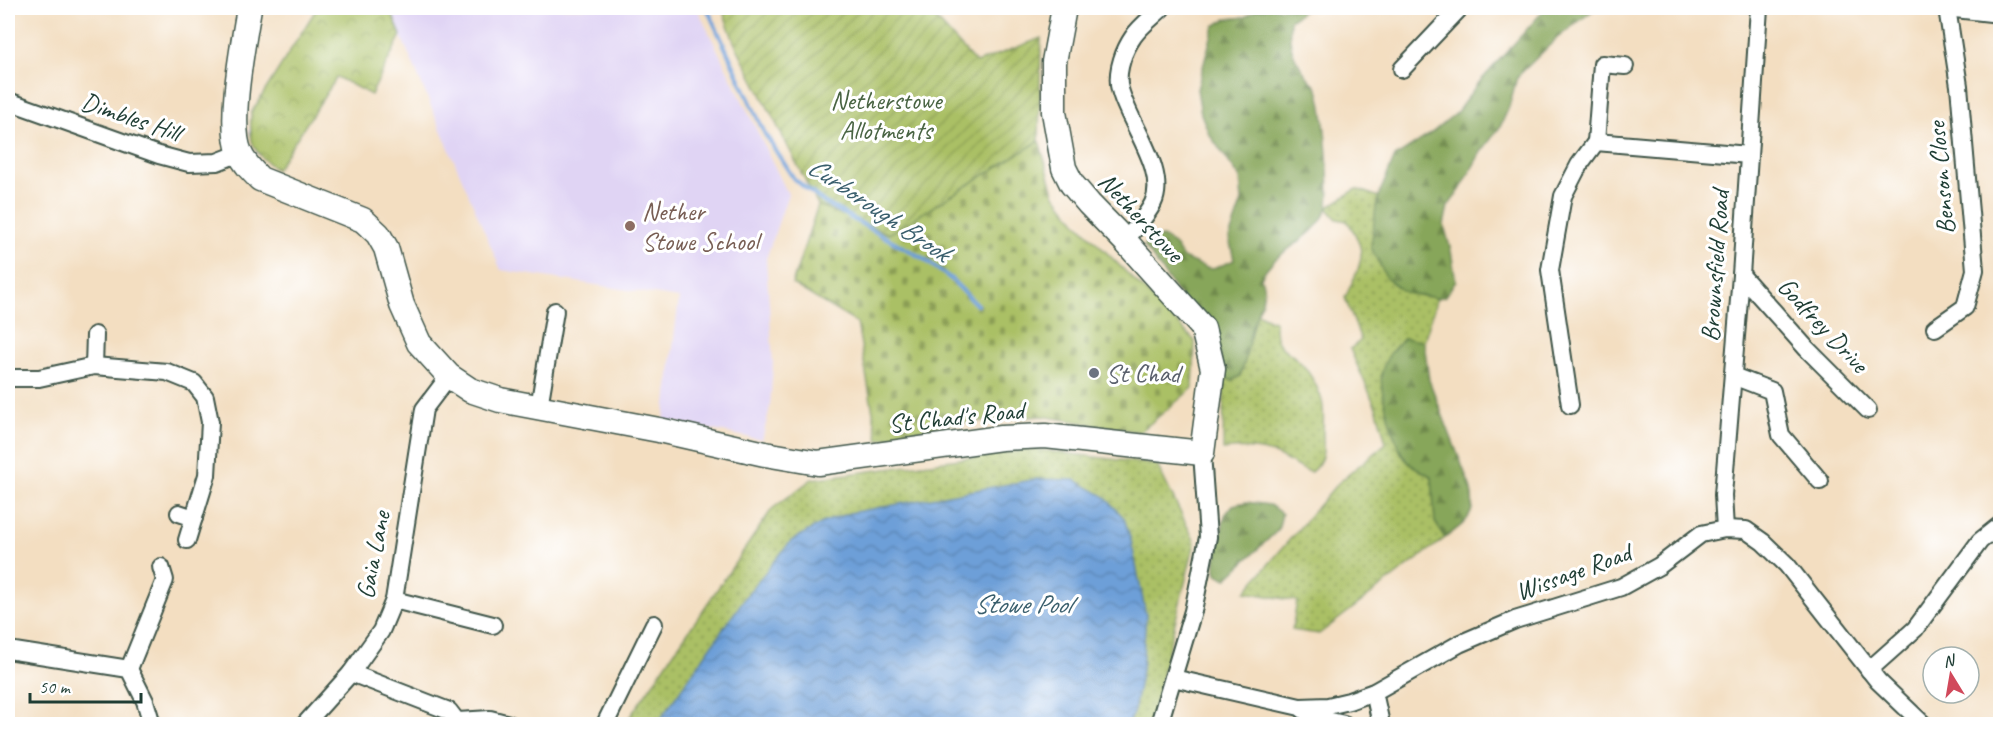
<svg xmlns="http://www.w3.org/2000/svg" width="2008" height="732" viewBox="0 0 2008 732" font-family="Caveat,sans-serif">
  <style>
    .built { fill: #e0d4f4 }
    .grass { fill: url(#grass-dots); stroke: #647e4c; stroke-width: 1.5 }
    .forest { fill: url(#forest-firs); stroke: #537247; stroke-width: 1.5 }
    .cemetery { fill: url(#cemetery-stones); stroke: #647e4c; stroke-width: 1.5 }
    .park { fill: url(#park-crowns); stroke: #647e4c; stroke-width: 1.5 }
    .garden { fill: url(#garden-furrows); stroke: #647e4c; stroke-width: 1.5 }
    .water { fill: url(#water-waves); stroke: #466e86; stroke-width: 1.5 }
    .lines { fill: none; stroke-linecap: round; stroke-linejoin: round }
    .stream { stroke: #6d9fd8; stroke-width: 4.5 }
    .street-casing { stroke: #3f5549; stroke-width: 20 }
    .secondary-casing { stroke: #3f5549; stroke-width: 27 }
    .street { stroke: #fff; stroke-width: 16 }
    .secondary { stroke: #fff; stroke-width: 24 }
    .education-dot { fill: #8d6e63; stroke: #fff; stroke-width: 2 }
    .worship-dot { fill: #6b7280; stroke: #fff; stroke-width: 2 }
    .labels { text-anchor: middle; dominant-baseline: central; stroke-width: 6; stroke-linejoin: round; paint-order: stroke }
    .park-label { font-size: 26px; fill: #496443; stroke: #fff }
    .street-label { font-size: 26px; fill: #1f3d34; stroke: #fff }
    .education-label { font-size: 26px; fill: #785e54; stroke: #fff; text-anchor: start }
    .worship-label { font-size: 26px; fill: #5b616d; stroke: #fff; text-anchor: start }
    .water-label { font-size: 27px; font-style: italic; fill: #3a5f6d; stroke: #fff }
  </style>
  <defs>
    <pattern id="grass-dots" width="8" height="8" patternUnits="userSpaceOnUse" patternTransform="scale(1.5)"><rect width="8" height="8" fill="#aac065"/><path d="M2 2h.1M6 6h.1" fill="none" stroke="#8a9d54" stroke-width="1.8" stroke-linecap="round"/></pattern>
    <pattern id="forest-firs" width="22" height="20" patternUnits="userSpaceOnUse" patternTransform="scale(1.5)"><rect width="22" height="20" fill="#87a65a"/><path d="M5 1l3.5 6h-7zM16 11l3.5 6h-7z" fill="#6e884b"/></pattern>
    <pattern id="cemetery-stones" width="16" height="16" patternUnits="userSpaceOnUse" patternTransform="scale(1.5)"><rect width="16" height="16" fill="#aac065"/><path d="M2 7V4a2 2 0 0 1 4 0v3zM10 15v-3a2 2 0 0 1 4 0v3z" fill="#8a9d54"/></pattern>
    <pattern id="park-crowns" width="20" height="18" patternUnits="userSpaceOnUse" patternTransform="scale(1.5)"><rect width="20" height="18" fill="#aac065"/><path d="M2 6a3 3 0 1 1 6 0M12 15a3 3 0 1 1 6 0" fill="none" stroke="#8a9d54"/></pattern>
    <pattern id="garden-furrows" width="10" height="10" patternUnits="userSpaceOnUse" patternTransform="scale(1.5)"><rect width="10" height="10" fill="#aac065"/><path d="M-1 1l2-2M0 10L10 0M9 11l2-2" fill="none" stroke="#8a9d54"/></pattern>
    <pattern id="water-waves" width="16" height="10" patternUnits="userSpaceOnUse" patternTransform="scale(1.5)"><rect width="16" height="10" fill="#6d9fd8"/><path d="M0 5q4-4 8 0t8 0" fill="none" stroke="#5983b0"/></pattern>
  </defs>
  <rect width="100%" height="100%" fill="#fff"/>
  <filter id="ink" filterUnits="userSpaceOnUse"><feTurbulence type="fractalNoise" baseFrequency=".0167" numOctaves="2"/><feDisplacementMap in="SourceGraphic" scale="12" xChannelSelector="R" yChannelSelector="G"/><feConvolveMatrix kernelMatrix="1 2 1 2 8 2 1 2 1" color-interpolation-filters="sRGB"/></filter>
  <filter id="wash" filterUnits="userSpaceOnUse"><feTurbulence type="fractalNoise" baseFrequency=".008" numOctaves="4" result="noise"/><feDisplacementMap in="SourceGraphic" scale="24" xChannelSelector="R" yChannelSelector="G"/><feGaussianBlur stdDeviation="1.35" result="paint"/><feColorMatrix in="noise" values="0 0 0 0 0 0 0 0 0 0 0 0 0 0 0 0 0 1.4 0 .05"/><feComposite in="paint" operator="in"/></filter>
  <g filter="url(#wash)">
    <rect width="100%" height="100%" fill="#f3dec1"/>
    <polygon class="built" points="317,8 697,8 788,194 766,259 773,363 770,407 762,440 664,420 679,298 501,270 401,36 371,95 337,77 276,170 256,153 249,133 251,113"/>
    <g class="grass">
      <path d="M1356,189l23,8 -3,10 30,86 31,5 -13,44 -20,-4 -23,36c3,21 11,73 27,88 6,6 17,10 24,15l3,45 10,16 -126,96 -27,-4 5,-29 -52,-9 91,-107 50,-42 -9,-33 -27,-61 11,-9 -16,-42c15,-34 26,-43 2,-77l-10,-2 -10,-11z"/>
      <path d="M1257,313l18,9c-1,28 10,25 25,40 10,10 22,32 23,45 1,10 0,19 0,28 1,17 1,26 -12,37 -13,-3 -23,-12 -35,-17 -17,-8 -35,-7 -53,-5l1,-73 8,4 8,-5c7,-21 9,-43 17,-63z"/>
      <polygon points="1033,449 1157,465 1195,542 1150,724 625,724 772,509 812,479"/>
    </g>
    <g class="forest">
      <path d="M1259,8h49l-18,12c-2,24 2,36 16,55 4,5 9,10 12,15 6,13 14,106 9,119 -13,33 -53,40 -66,69l3,10 -2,14 -10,24 -7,35 -5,15 -8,5 -8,-4 -4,-25 -76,-106 5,-7 14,-2 11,7 9,14 24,10 6,1 21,-9 -5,-22 13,-37 -2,-23 -31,-44 -8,-20 -4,-25 17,-63 12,-7 19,-2z"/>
      <polygon points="1546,8 1596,8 1556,39 1517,77 1509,107 1500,127 1481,152 1460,190 1448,206 1444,225 1451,251 1456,281 1444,297 1437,298 1406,293 1387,279 1371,247 1376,207 1380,192 1395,157 1429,135 1457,112 1476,86"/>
      <path d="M1405,338l19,4 5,38 41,106c8,30 -3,35 -25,52l-10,-16 -3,-45c-7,-5 -18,-9 -24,-15 -12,-11 -30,-74 -26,-90 3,-14 12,-25 23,-34z"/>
      <polygon points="1246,502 1270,505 1282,514 1278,530 1226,579 1217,574 1215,564 1225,515 1233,505"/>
    </g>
    <polygon class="cemetery" points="1039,141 1054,193 1077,223 1195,341 1193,388 1140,432 1042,416 944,424 878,440 857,323 792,284 818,205 889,234"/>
    <path class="park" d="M317,8h88l-13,6 9,21 -30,60 -34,-18 -61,93c-24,-20 -27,-25 -25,-57z"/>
    <polygon class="garden" points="722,8 926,8 976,63 1041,38 1039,141 889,234 818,205 734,42"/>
    <polygon class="water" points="1036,479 1075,480 1104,496 1124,518 1131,540 1146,615 1142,670 1134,711 1128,724 657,724 749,592 791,541 822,523 849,513"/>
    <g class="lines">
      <polyline class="stream" points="707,8 765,134 794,179 825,203 924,259 951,279 977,305"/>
    </g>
  </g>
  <g filter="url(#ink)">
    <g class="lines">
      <g class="street-casing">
        <g id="street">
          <polyline points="1946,8 2000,14"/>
          <polyline points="1402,69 1460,8"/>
          <polyline points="8,101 159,155 189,163 217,162 240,153"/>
          <polyline points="1596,142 1602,64 1625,66"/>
          <path d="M1125,241c9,-12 22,-25 28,-38 16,-33 -28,-84 -34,-118 -2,-16 5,-35 14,-48 7,-11 20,-20 29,-29"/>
          <polyline points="1741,275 1807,349 1868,410"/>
          <polyline points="1935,328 1965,307 1975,270 1959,86 1947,8"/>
          <polyline points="94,366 95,335"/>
          <polyline points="1733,376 1772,391 1781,435 1820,481"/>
          <polyline points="8,378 39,378 94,366 167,372 194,383 205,397 210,422 207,475 187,540"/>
          <polyline points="1570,405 1550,270 1563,196 1579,165 1596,142 1749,155"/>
          <polyline points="539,407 555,311"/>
          <polyline points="179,513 194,518"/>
          <polyline points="1725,529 1723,495 1741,275 1759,8"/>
          <polyline points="394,600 493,625"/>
          <polyline points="8,650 129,669 145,701 152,724"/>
          <polyline points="129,669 165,580 161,567"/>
          <polyline points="1869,670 1915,629 1980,541 2000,525"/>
          <polyline points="351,673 449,711 459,724"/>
          <polyline points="1173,678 1300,707 1313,717 1344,724"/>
          <polyline points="1374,692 1381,724"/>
          <polyline points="1300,707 1328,706 1349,701 1374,692 1459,644 1515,620 1621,587 1659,566 1701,534 1725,529 1746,530 1763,542 1787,565 1878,681 1923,724"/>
          <polyline points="458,721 490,719 509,724"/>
          <polyline points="305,724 351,673 381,631 394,600 424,409 449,376"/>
          <polyline points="605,724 654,624"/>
          <polyline points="1159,724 1193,611 1208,537 1202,453"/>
        </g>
      </g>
      <g class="secondary-casing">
        <path id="secondary" d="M249,8c-5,32 -22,116 -9,145 4,10 12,18 20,26l103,41 15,14 8,14 16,57 17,38 30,33 21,14 30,10 159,30 106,24 53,9 183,-25 44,-2 157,17 11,-84 -10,-41 -78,-87 -36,-37 -17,-20 -8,-16 -10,-56v-50l10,-54"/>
      </g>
      <use href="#street" class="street"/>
      <use href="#secondary" class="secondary"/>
    </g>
  </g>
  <circle class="education-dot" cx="630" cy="226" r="6"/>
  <circle class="worship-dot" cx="1094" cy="373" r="6"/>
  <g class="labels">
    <g class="park-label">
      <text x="886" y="100">Netherstowe<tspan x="886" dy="30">Allotments</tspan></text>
    </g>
    <g class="street-label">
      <text transform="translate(131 117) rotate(19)">Dimbles Hill</text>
      <text transform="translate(1941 178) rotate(-95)">Benson Close</text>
      <text transform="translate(1141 217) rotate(47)">Netherstowe</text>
      <text transform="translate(1715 266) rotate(-86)">Brownsfield Road</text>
      <text transform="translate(1823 325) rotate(47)">Godfrey Drive</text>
      <text transform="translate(956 417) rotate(-6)">St Chad's Road</text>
      <text transform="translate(373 555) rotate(-79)">Gaia Lane</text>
      <text transform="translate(1573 572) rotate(-20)">Wissage Road</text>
    </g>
    <g class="education-label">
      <text x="642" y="211">Nether<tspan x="642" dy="30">Stowe School</tspan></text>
    </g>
    <g class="worship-label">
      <text x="1106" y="373">St Chad</text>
    </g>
    <g class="water-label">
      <text transform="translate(879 209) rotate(34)">Curborough Brook</text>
      <text x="1022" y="604">Stowe Pool</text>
    </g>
  </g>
  <rect width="2008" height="732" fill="none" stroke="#fff" stroke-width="30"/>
  <g transform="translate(1951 675) rotate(349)"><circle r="28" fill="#ffffff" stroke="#a5b1ae" stroke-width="1.5"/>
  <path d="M0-4.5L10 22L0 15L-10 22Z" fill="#d1495b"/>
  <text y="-9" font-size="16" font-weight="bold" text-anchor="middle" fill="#1f3d34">N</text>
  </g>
  <path d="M30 693v9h111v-9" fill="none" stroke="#1f3d34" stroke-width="3"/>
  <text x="39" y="693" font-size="18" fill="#1f3d34" stroke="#ffffff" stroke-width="4.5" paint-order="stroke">50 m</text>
</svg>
